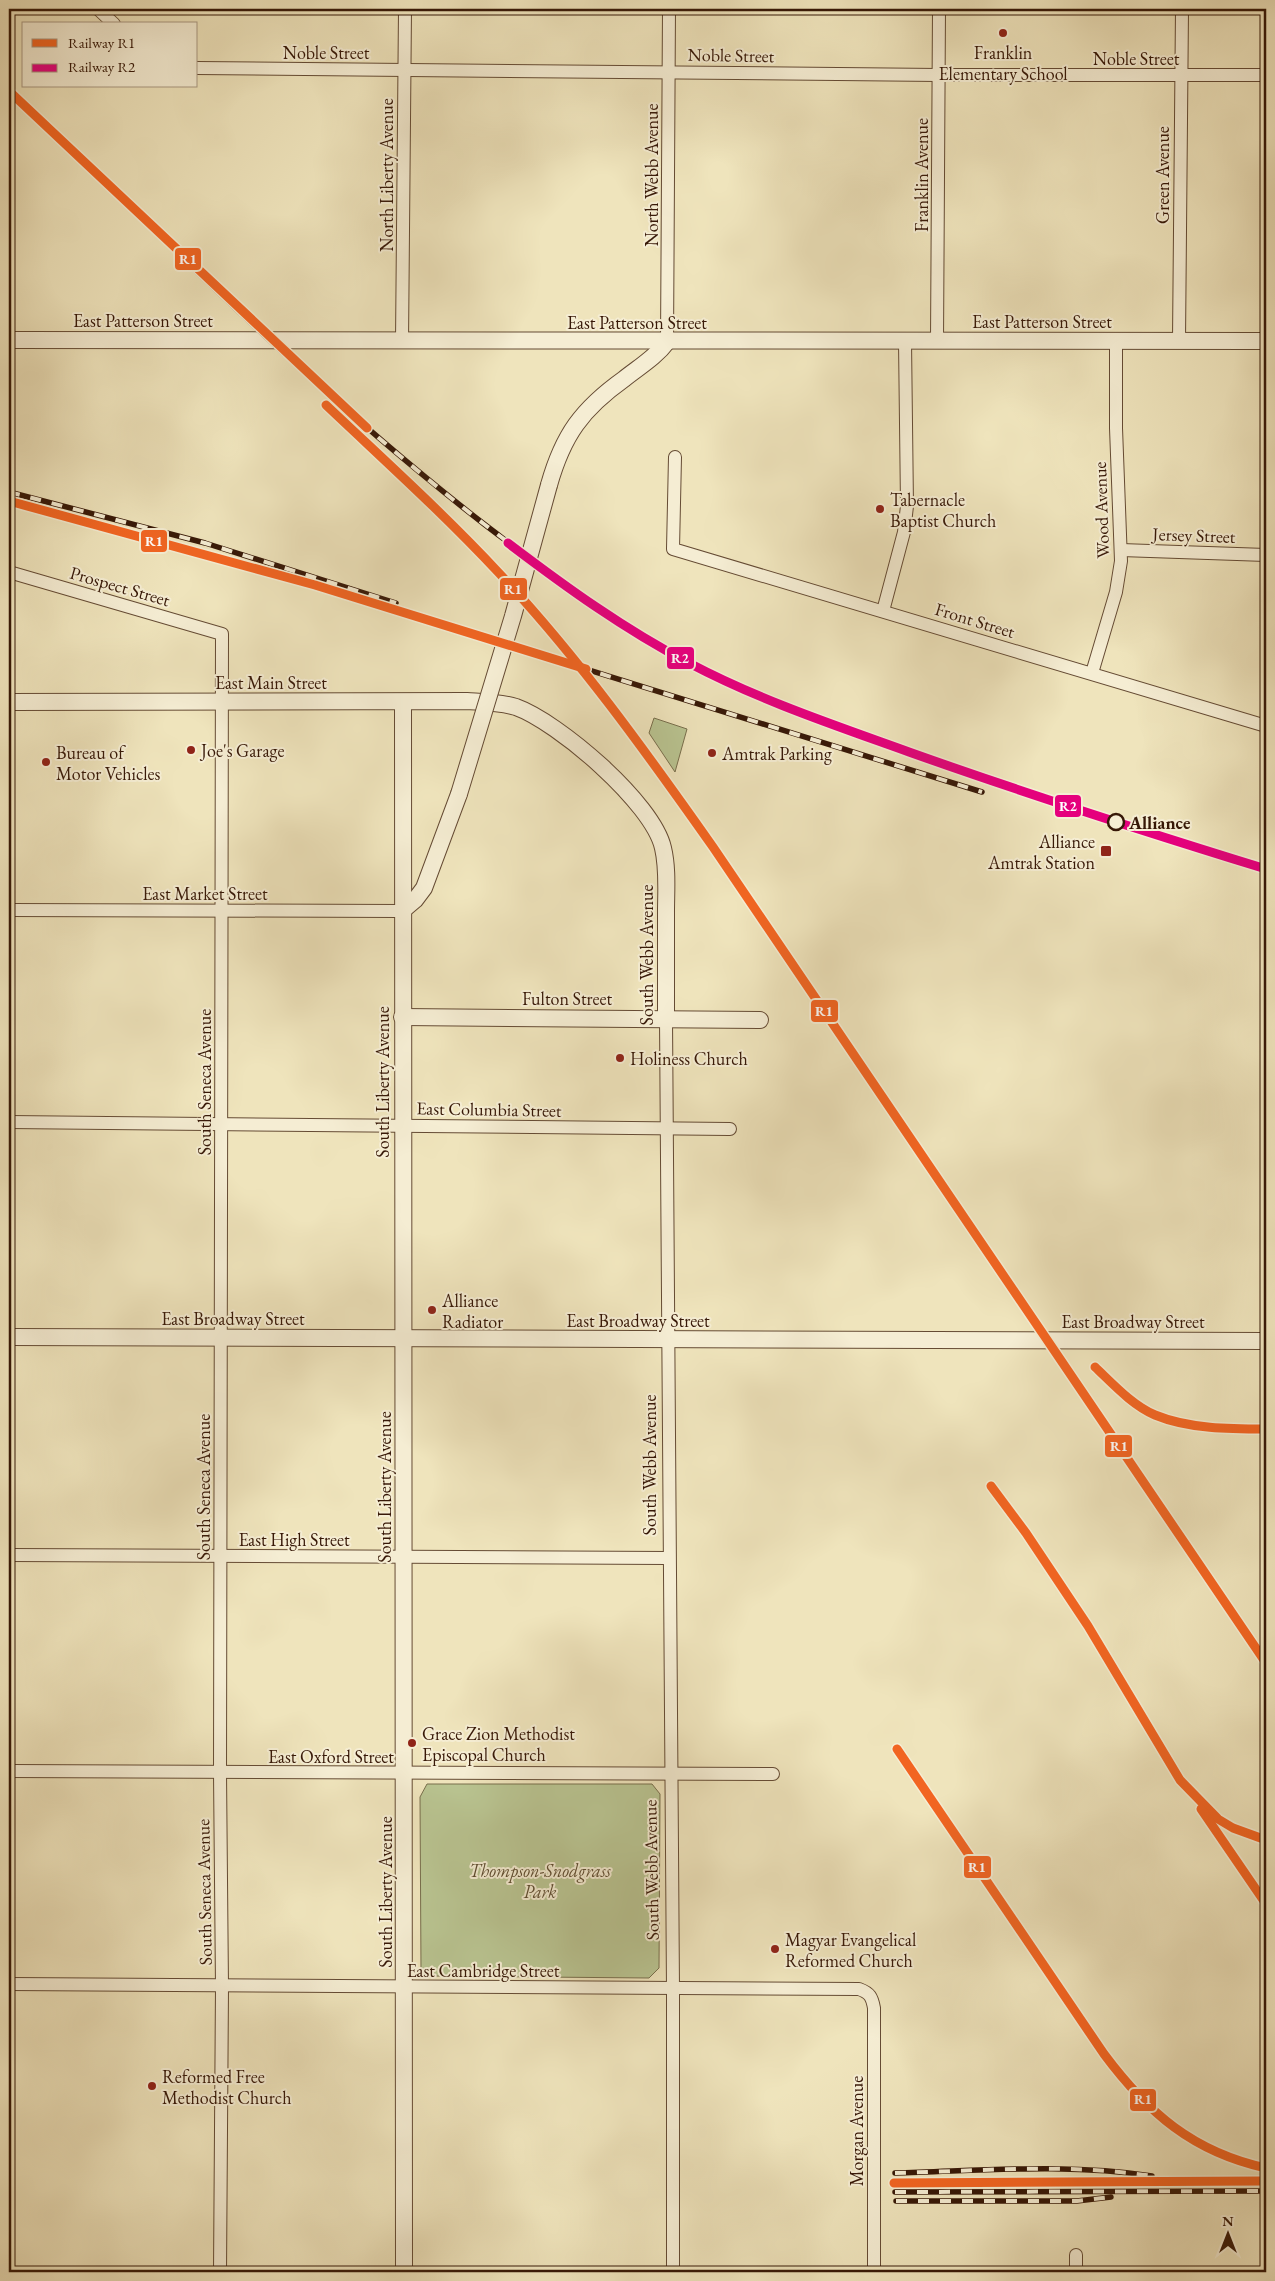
<svg xmlns="http://www.w3.org/2000/svg" width="1275" height="2281" viewBox="0 0 1275 2281" font-family="'EB Garamond',serif">
  <style>
    .green { fill: #b9c491; stroke: #786e4c }
    .lines { fill: none; stroke-linecap: round; stroke-linejoin: round }
    .minor-casing { stroke: #654b34; stroke-width: 14 }
    .tertiary-casing { stroke: #654b34; stroke-width: 18 }
    .minor { stroke: #f5edd3; stroke-width: 12 }
    .tertiary { stroke: #f5edd3; stroke-width: 16 }
    .rail-casing { stroke: #371807; stroke-width: 5.5 }
    .rail { stroke: #f5edd3; stroke-width: 4; stroke-dasharray: 11; stroke-linecap: butt }
    .tertiary-bridge-casing { stroke: #654b34; stroke-width: 18; stroke-linecap: butt }
    .tertiary-bridge { stroke: #f5edd3; stroke-width: 16 }
    .rail-1-casing { stroke: #f5edd3; stroke-width: 12 }
    .rail-2-casing { stroke: #f5edd3; stroke-width: 12 }
    .rail-1 { stroke: #f26522; stroke-width: 9 }
    .rail-2 { stroke: #e5007d; stroke-width: 9 }
    .poi-dot { fill: #8f2418; stroke: #f5edd3; stroke-width: 2 }
    .stop-dot { fill: #f5edd3; stroke: #371807; stroke-width: 2.5 }
    .labels { text-anchor: middle; dominant-baseline: central; stroke-width: 4; stroke-linejoin: round; paint-order: stroke }
    .street-label { font-size: 18px; fill: #371807; stroke: #f5edd3 }
    .poi-label { font-size: 18px; fill: #371807; stroke: #f5edd3; text-anchor: start }
    .stop-label { font-size: 18px; font-weight: bold; fill: #371807; stroke: #f5edd3; text-anchor: start }
    .park-label { font-size: 18px; font-style: italic; fill: #5e4c30; stroke: #f5edd3 }
    .line-badge { stroke: #f5edd3; stroke-width: 2 }
    .badge-label { font-size: 14px; text-anchor: middle; font-weight: bold; fill: #fff }
  </style>
  <rect width="100%" height="100%" fill="#efe4bc"/>
  <filter id="stains"><feTurbulence type="fractalNoise" baseFrequency=".004" numOctaves="4"/><feColorMatrix values="0 0 0 0 .2 0 0 0 0 .09 0 0 0 0 .02 0 0 0 .5 -.17"/></filter>
  <radialGradient id="worn" r=".72"><stop offset=".6" stop-color="#630" stop-opacity="0"/><stop offset="1" stop-color="#630" stop-opacity=".3"/></radialGradient>
  <g class="green">
    <polygon points="654,718 687,729 675,772 649,733"/>
    <polygon points="427,1784 652,1784 660,1794 659,1968 649,1978 430,1976 421,1971 420,1797"/>
  </g>
  <g class="lines">
    <g class="minor-casing">
      <g id="minor">
        <polyline points="98,9 114,24"/>
        <polyline points="196,68 939,75 1266,75"/>
        <polyline points="937,341 939,9"/>
        <polyline points="1179,341 1182,9"/>
        <polyline points="402,342 405,9"/>
        <polyline points="667,342 669,9"/>
        <polyline points="675,457 673,549 1266,726"/>
        <polyline points="1121,550 1266,555"/>
        <polyline points="9,572 222,634 220,1773 222,1987 220,2272"/>
        <polyline points="883,611 904,532 907,506 905,341"/>
        <polyline points="1092,673 1116,592 1121,561 1116,428 1116,341"/>
        <polyline points="9,910 402,911"/>
        <polyline points="666,1019 673,1989 673,2272"/>
        <polyline points="9,1122 730,1129"/>
        <polyline points="9,1555 669,1558"/>
        <polyline points="9,1771 773,1774"/>
        <path d="M9,1984l850,5c11,4 13,8 15,19v264"/>
        <polyline points="1076,2255 1076,2272"/>
      </g>
    </g>
    <g class="tertiary-casing">
      <g id="tertiary">
        <polyline points="9,340 1266,341"/>
        <path d="M549,485c14,-50 33,-76 75,-106 15,-12 32,-22 43,-37"/>
        <path d="M9,702l458,-1c16,1 33,1 49,6 42,15 137,96 147,141 5,21 3,43 3,64 0,36 0,71 0,107"/>
        <polyline points="403,702 404,2272"/>
        <polyline points="402,911 415,900 424,888 459,794"/>
        <polyline points="402,1017 760,1020"/>
        <polyline points="9,1337 1266,1341"/>
      </g>
    </g>
    <use href="#minor" class="minor"/>
    <use href="#tertiary" class="tertiary"/>
    <g class="rail-casing">
      <g id="rail">
        <path d="M9,91c155,148 306,302 475,433 54,41 107,83 166,117 82,48 169,79 257,110 119,43 239,81 359,118"/>
        <path d="M326,405c58,55 118,109 172,167 80,85 148,180 215,275l553,816"/>
        <polyline points="9,492 205,543 396,603"/>
        <polyline points="9,501 315,585 982,792"/>
        <path d="M1095,1367c18,17 37,38 60,48 34,14 75,14 111,14"/>
        <polyline points="991,1486 1026,1533 1088,1626 1180,1780 1218,1819 1233,1828 1266,1840"/>
        <path d="M897,1749l207,305c44,59 89,98 162,114"/>
        <polyline points="1202,1810 1266,1904"/>
        <path d="M895,2173c85,-2 172,-10 257,3"/>
        <polyline points="894,2183 1266,2181"/>
        <polyline points="895,2192 1266,2191"/>
        <polyline points="896,2201 1077,2201 1111,2197"/>
      </g>
    </g>
    <use href="#rail" class="rail"/>
    <g class="tertiary-bridge-casing">
      <polyline id="tertiary-bridge" points="459,794 513,616 549,485"/>
    </g>
    <use href="#tertiary-bridge" class="tertiary-bridge"/>
    <g class="rail-1-casing">
      <g id="rail-1">
        <polyline points="9,91 367,428"/>
        <path d="M326,405c58,55 118,109 172,167 80,85 148,180 215,275l553,816"/>
        <polyline points="9,501 315,585 586,669"/>
        <path d="M1095,1367c18,17 37,38 60,48 34,14 75,14 111,14"/>
        <polyline points="991,1486 1026,1533 1088,1626 1180,1780 1218,1819 1233,1828 1266,1840"/>
        <path d="M897,1749l207,305c44,59 89,98 162,114"/>
        <polyline points="1201,1809 1266,1904"/>
        <polyline points="894,2183 1263,2181"/>
      </g>
    </g>
    <g class="rail-2-casing">
      <path id="rail-2" d="M508,543c58,44 116,86 181,120 70,37 145,62 220,89 118,42 237,80 357,117"/>
    </g>
    <use href="#rail-1" class="rail-1"/>
    <use href="#rail-2" class="rail-2"/>
  </g>
  <g class="poi-dot">
    <circle cx="1003" cy="33" r="5"/>
    <circle cx="880" cy="509" r="5"/>
    <circle cx="191" cy="750" r="5"/>
    <circle cx="712" cy="753" r="5"/>
    <circle cx="46" cy="762" r="5"/>
    <rect x="1100" y="845" width="12" height="12" rx="2.5"/>
    <circle cx="620" cy="1058" r="5"/>
    <circle cx="432" cy="1310" r="5"/>
    <circle cx="412" cy="1743" r="5"/>
    <circle cx="775" cy="1949" r="5"/>
    <circle cx="152" cy="2086" r="5"/>
  </g>
  <circle class="stop-dot" cx="1116" cy="822" r="8"/>
  <g class="labels">
    <g class="street-label">
      <text x="326" y="52">Noble Street</text>
      <text transform="translate(731 55) rotate(1)">Noble Street</text>
      <text x="1136" y="58">Noble Street</text>
      <text transform="translate(386 175) rotate(-90)">North Liberty Avenue</text>
      <text transform="translate(651 175) rotate(-90)">North Webb Avenue</text>
      <text transform="translate(921 175) rotate(-90)">Franklin Avenue</text>
      <text transform="translate(1162 175) rotate(-90)">Green Avenue</text>
      <text x="143" y="320">East Patterson Street</text>
      <text x="1042" y="321">East Patterson Street</text>
      <text x="637" y="322">East Patterson Street</text>
      <text transform="translate(1101 510) rotate(-92)">Wood Avenue</text>
      <text transform="translate(1194 535) rotate(2)">Jersey Street</text>
      <text transform="translate(120 586) rotate(16)">Prospect Street</text>
      <text transform="translate(975 620) rotate(17)">Front Street</text>
      <text x="271" y="682">East Main Street</text>
      <text x="205" y="893">East Market Street</text>
      <text transform="translate(646 955) rotate(-90)">South Webb Avenue</text>
      <text x="567" y="998">Fulton Street</text>
      <text transform="translate(204 1082) rotate(-90)">South Seneca Avenue</text>
      <text transform="translate(382 1082) rotate(-90)">South Liberty Avenue</text>
      <text transform="translate(489 1109) rotate(1)">East Columbia Street</text>
      <text x="233" y="1318">East Broadway Street</text>
      <text x="638" y="1320">East Broadway Street</text>
      <text x="1133" y="1321">East Broadway Street</text>
      <text transform="translate(649 1465) rotate(-90)">South Webb Avenue</text>
      <text transform="translate(203 1487) rotate(-90)">South Seneca Avenue</text>
      <text transform="translate(384 1487) rotate(-90)">South Liberty Avenue</text>
      <text x="294" y="1539">East High Street</text>
      <text x="331" y="1756">East Oxford Street</text>
      <text transform="translate(651 1870) rotate(-91)">South Webb Avenue</text>
      <text transform="translate(204 1892) rotate(-91)">South Seneca Avenue</text>
      <text transform="translate(385 1892) rotate(-90)">South Liberty Avenue</text>
      <text x="483" y="1970">East Cambridge Street</text>
      <text transform="translate(856 2131) rotate(-90)">Morgan Avenue</text>
    </g>
    <g class="poi-label">
      <text x="1003" y="52" text-anchor="middle">Franklin<tspan x="1003" dy="21">Elementary School</tspan></text>
      <text x="890" y="499">Tabernacle<tspan x="890" dy="21">Baptist Church</tspan></text>
      <text x="201" y="750">Joe's Garage</text>
      <text x="56" y="752">Bureau of<tspan x="56" dy="21">Motor Vehicles</tspan></text>
      <text x="722" y="753">Amtrak Parking</text>
      <text x="1095" y="841" text-anchor="end">Alliance<tspan x="1095" dy="21">Amtrak Station</tspan></text>
      <text x="630" y="1058">Holiness Church</text>
      <text x="442" y="1300">Alliance<tspan x="442" dy="21">Radiator</tspan></text>
      <text x="422" y="1733">Grace Zion Methodist<tspan x="422" dy="21">Episcopal Church</tspan></text>
      <text x="785" y="1939">Magyar Evangelical<tspan x="785" dy="21">Reformed Church</tspan></text>
      <text x="162" y="2076">Reformed Free<tspan x="162" dy="21">Methodist Church</tspan></text>
    </g>
    <g class="stop-label">
      <text x="1129" y="822">Alliance</text>
    </g>
    <g class="park-label">
      <text x="540" y="1870">Thompson-Snodgrass<tspan x="540" dy="21">Park</tspan></text>
    </g>
  </g>
  <g class="line-badge">
    <rect x="174" y="247" width="28" height="24" rx="5" fill="#f26522"/>
    <rect x="140" y="529" width="28" height="24" rx="5" fill="#f26522"/>
    <rect x="499" y="577" width="29" height="24" rx="5" fill="#f26522"/>
    <rect x="666" y="646" width="29" height="24" rx="5" fill="#e5007d"/>
    <rect x="1054" y="794" width="28" height="24" rx="5" fill="#e5007d"/>
    <rect x="810" y="999" width="29" height="24" rx="5" fill="#f26522"/>
    <rect x="1104" y="1434" width="29" height="24" rx="5" fill="#f26522"/>
    <rect x="963" y="1855" width="29" height="24" rx="5" fill="#f26522"/>
    <rect x="1129" y="2088" width="28" height="24" rx="5" fill="#f26522"/>
  </g>
  <g class="badge-label">
    <text x="188" y="264">R1</text>
    <text x="154" y="546">R1</text>
    <text x="513" y="594">R1</text>
    <text x="680" y="663">R2</text>
    <text x="1068" y="811">R2</text>
    <text x="824" y="1016">R1</text>
    <text x="1119" y="1451">R1</text>
    <text x="977" y="1872">R1</text>
    <text x="1143" y="2104">R1</text>
  </g>
  <rect width="1275" height="2281" fill="none" stroke="#efe4bc" stroke-width="30"/>
  <rect x="10" y="10" width="1255" height="2261" fill="none" stroke="#371807" stroke-width="2.5"/>
  <rect x="15" y="15" width="1245" height="2251" fill="none" stroke="#371807"/>
  <rect x="22" y="22" width="175" height="65" fill="#f5edd3" stroke="#a99881"/>
  <rect x="32" y="39" width="25" height="8" fill="#f26522" stroke="#a99881"/>
  <text x="68" y="48" font-size="15" fill="#371807">Railway R1</text>
  <rect x="32" y="64" width="25" height="8" fill="#e5007d" stroke="#a99881"/>
  <text x="68" y="72" font-size="15" fill="#371807">Railway R2</text>
  <g transform="translate(1228 2234)" stroke="#f5edd3" stroke-width="4" paint-order="stroke">
  <path d="M0-4L9 19L0 12L-9 19Z" fill="#371807"/>
  <text y="-8" font-size="14" font-weight="bold" text-anchor="middle" fill="#371807">N</text>
  </g>
  <rect width="100%" height="100%" filter="url(#stains)"/>
  <rect width="100%" height="100%" fill="url(#worn)"/>
</svg>
